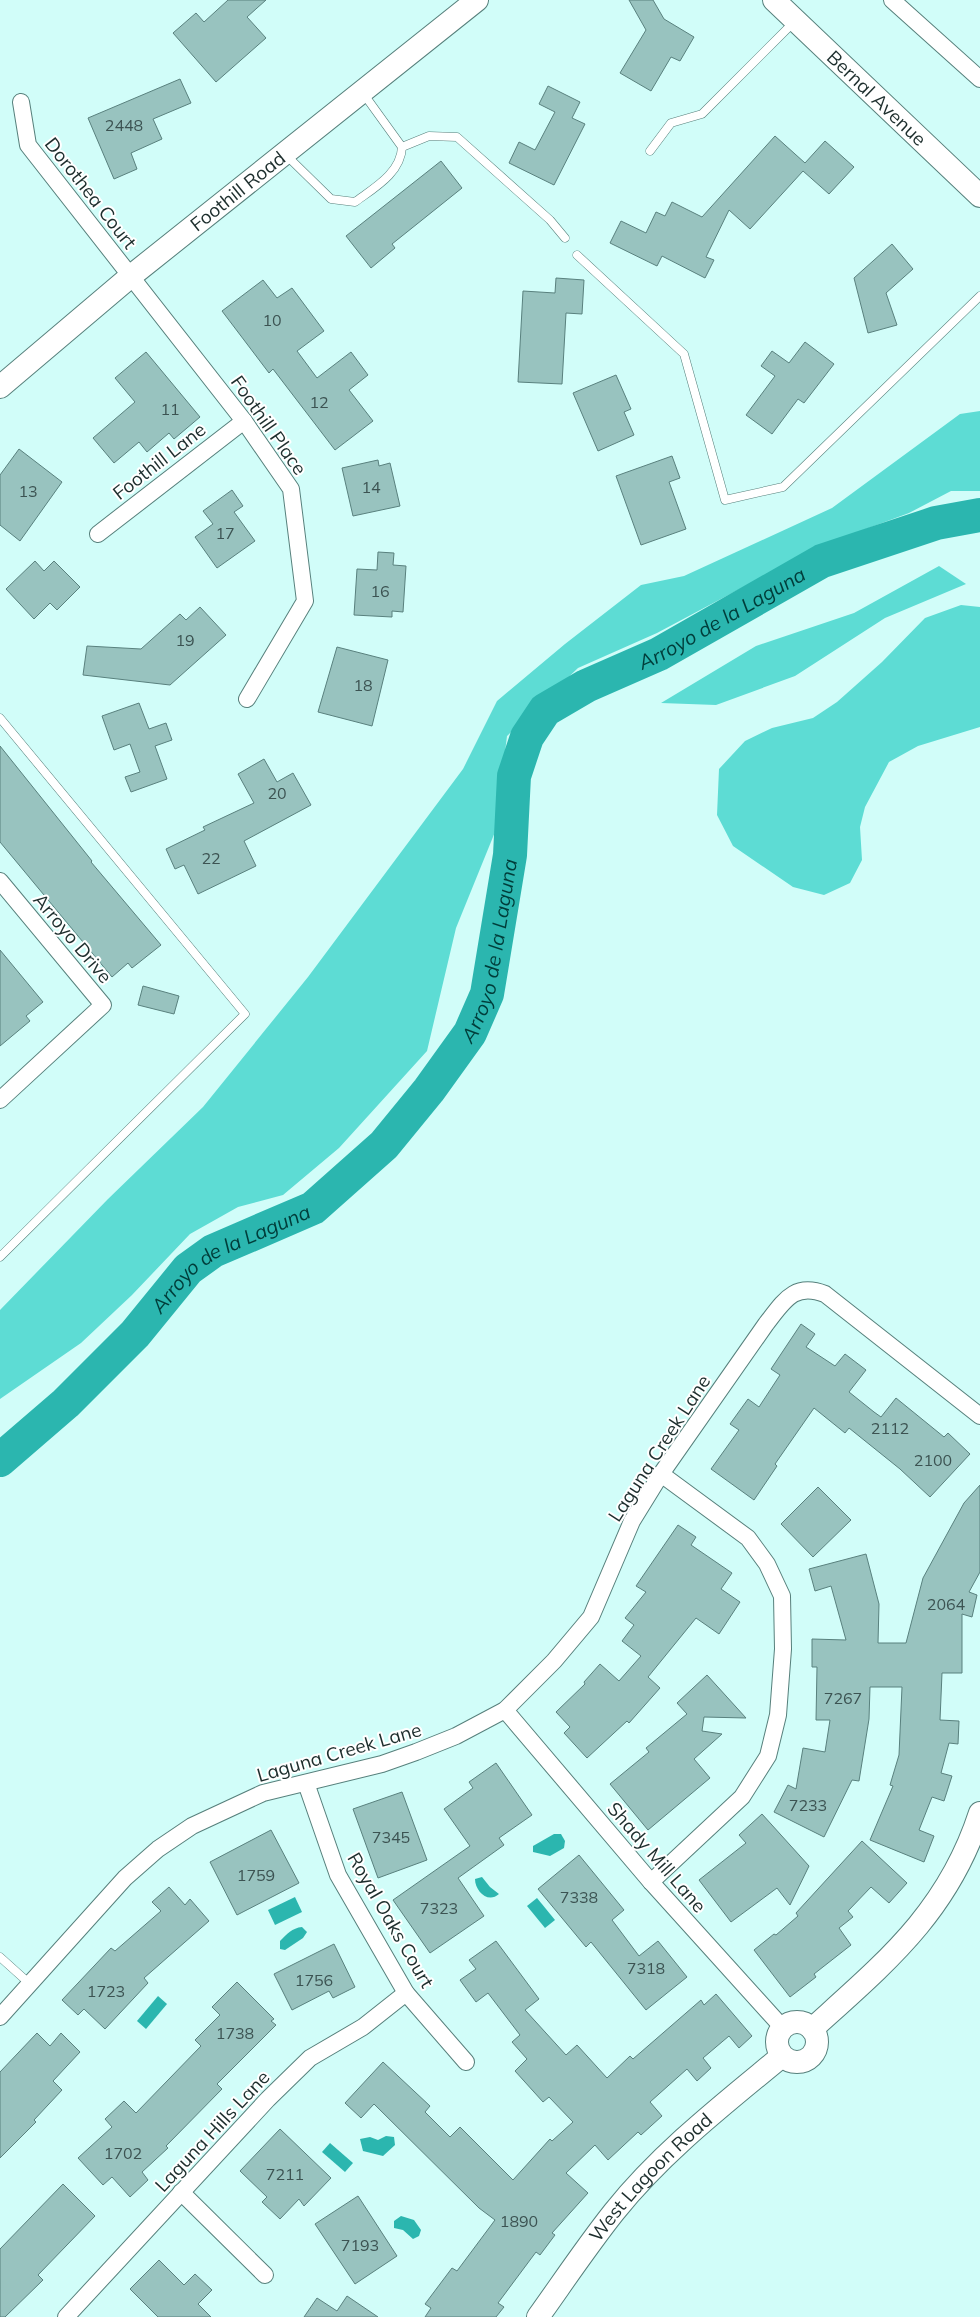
<svg xmlns="http://www.w3.org/2000/svg" width="980" height="2317" viewBox="0 0 980 2317" font-family="Mulish,sans-serif">
  <style>
    .green { fill: #5ddcd4 }
    .water { fill: #2bb6af }
    .lines { fill: none; stroke-linecap: round; stroke-linejoin: round }
    .river { stroke: #2bb6af; stroke-width: 34 }
    .building { fill: #98c3bf; stroke: #59817e }
    .lane-casing { stroke: #57807c; stroke-width: 9 }
    .street-casing { stroke: #57807c; stroke-width: 18 }
    .secondary-casing { stroke: #57807c; stroke-width: 24 }
    .lane { stroke: #fff; stroke-width: 8 }
    .street { stroke: #fff; stroke-width: 16 }
    .secondary { stroke: #fff; stroke-width: 22 }
    .labels { text-anchor: middle; dominant-baseline: central; stroke-width: 4; stroke-linejoin: round; paint-order: stroke }
    .number-label { font-size: 16px; fill: #3c5352 }
    .street-label { font-size: 19px; fill: #1d2e2d; stroke: #fff }
    .water-label { font-size: 20px; font-style: italic; fill: #003d3a; stroke: #fff }
  </style>
  <rect width="100%" height="100%" fill="#d1fdf9"/>
  <g class="green">
    <polygon points="980,411 980,491 951,491 909,513 820,546 657,633 578,668 507,736 495,832 456,928 427,1051 339,1148 283,1195 238,1207 190,1234 132,1295 81,1343 0,1399 0,1310 108,1199 203,1107 308,977 463,769 497,701 565,644 641,585 684,576 832,508 960,414"/>
    <polygon points="939,566 966,584 885,618 795,676 716,705 661,703 756,646 854,613"/>
    <polygon points="961,605 980,607 980,727 918,746 889,762 865,807 860,827 862,860 850,883 824,895 793,887 733,846 717,815 719,769 745,741 772,728 813,718 837,702 882,662 925,618"/>
  </g>
  <g class="water">
    <polygon points="554,1834 561,1834 565,1841 564,1848 550,1856 533,1852 533,1846"/>
    <path d="M482,1877l8,10 9,7c-11,10 -24,-3 -24,-15z"/>
    <polygon points="295,1897 302,1912 275,1925 268,1910"/>
    <polygon points="537,1898 555,1920 545,1928 527,1906"/>
    <path d="M302,1927l5,5 -4,6 -18,12 -5,-1v-8c7,-7 12,-13 22,-14z"/>
    <polygon points="158,1996 167,2004 146,2029 137,2021"/>
    <polygon points="386,2136 394,2137 395,2145 383,2156 363,2151 360,2139 370,2137 378,2140"/>
    <polygon points="330,2143 353,2163 345,2172 322,2152"/>
    <polygon points="401,2216 414,2220 421,2230 419,2236 413,2239 403,2230 394,2228 394,2221"/>
  </g>
  <g class="lines">
    <path class="river" id="s1" d="M0,1460l66,-57 69,-69 53,-65 25,-18 100,-43 71,-63 45,-55 41,-57 17,-39 23,-139 4,-79 13,-39 18,-27 41,-24 73,-32 163,-93 114,-38 44,-8"/>
  </g>
  <g class="building">
    <polygon points="228,0 266,0 247,17 266,38 216,82 173,33 196,13 204,22"/>
    <polygon points="629,0 653,0 664,19 694,37 680,61 671,57 651,91 620,73 646,30"/>
    <polygon points="180,79 191,103 153,119 162,139 131,153 137,169 114,179 88,118"/>
    <polygon points="548,86 580,102 572,118 585,124 554,185 509,163 519,142 535,150 555,112 539,104"/>
    <polygon points="775,136 805,163 825,141 854,167 829,194 803,171 750,229 729,210 706,257 714,260 705,278 662,256 657,266 610,243 621,221 646,233 656,212 665,216 672,202 702,217"/>
    <polygon points="441,161 462,188 392,244 395,248 371,268 346,236"/>
    <polygon points="892,244 913,269 886,293 897,325 868,333 854,278"/>
    <polygon points="556,278 584,280 582,314 566,313 562,384 518,382 523,291 555,293"/>
    <polygon points="263,280 277,298 292,288 324,331 297,351 317,378 351,352 368,375 349,390 373,421 335,450 273,369 269,373 222,311"/>
    <polygon points="805,342 834,364 804,403 798,399 772,434 746,415 775,376 761,366 772,351 789,363"/>
    <polygon points="146,352 200,417 174,439 169,433 147,452 139,442 114,463 93,438 135,402 115,378"/>
    <polygon points="616,375 631,409 624,412 634,435 598,451 573,393"/>
    <polygon points="19,449 62,482 20,541 0,525 0,475"/>
    <polygon points="672,456 680,478 669,482 686,529 641,545 616,476"/>
    <polygon points="378,460 379,466 390,463 400,506 353,516 342,468"/>
    <polygon points="232,490 243,506 234,512 255,541 217,568 195,537 213,524 203,511"/>
    <polygon points="378,552 394,553 393,565 406,566 403,612 392,611 392,617 354,615 357,569 377,570"/>
    <polygon points="35,561 44,571 54,561 80,587 57,610 50,603 34,619 6,589"/>
    <polygon points="200,607 226,635 170,685 83,675 87,646 141,649 180,614 186,620"/>
    <polygon points="337,647 388,660 372,726 318,712"/>
    <polygon points="139,703 149,729 166,723 172,740 155,746 167,779 131,792 125,777 140,772 130,744 114,750 102,716"/>
    <polygon points="0,746 92,861 91,862 161,945 132,968 128,963 112,977 0,842"/>
    <polygon points="264,759 277,782 293,773 311,805 244,841 256,866 198,894 184,865 175,869 166,849 205,830 203,827 254,803 238,774"/>
    <polygon points="0,950 43,1002 26,1016 30,1021 0,1046"/>
    <polygon points="143,986 179,996 174,1014 138,1005"/>
    <polygon points="801,1324 815,1334 806,1347 835,1366 845,1354 866,1370 849,1392 874,1412 881,1417 896,1398 944,1437 948,1433 970,1454 930,1497 900,1469 849,1428 845,1433 814,1408 775,1464 777,1466 754,1500 711,1469 739,1430 730,1424 748,1399 759,1407 780,1375 771,1369"/>
    <polygon points="980,1485 980,1572 969,1592 977,1595 972,1617 962,1614 962,1673 942,1673 940,1720 959,1721 958,1744 949,1743 941,1773 952,1776 944,1801 932,1797 919,1830 934,1836 924,1862 870,1840 893,1786 890,1785 899,1755 902,1687 870,1687 869,1719 859,1781 852,1780 824,1837 774,1812 788,1785 796,1789 803,1748 825,1752 830,1720 816,1720 817,1667 812,1667 812,1639 846,1640 831,1586 815,1591 809,1569 866,1554 879,1604 878,1643 906,1643 923,1578 964,1503"/>
    <polygon points="818,1487 851,1520 813,1557 781,1524"/>
    <polygon points="678,1525 696,1537 691,1545 732,1573 721,1589 740,1602 719,1634 696,1618 648,1677 660,1688 629,1723 627,1721 587,1758 564,1733 570,1727 556,1712 585,1684 584,1682 600,1664 619,1681 641,1656 622,1641 634,1625 625,1618 646,1592 636,1586"/>
    <polygon points="707,1675 746,1718 704,1717 702,1731 722,1734 694,1759 710,1778 648,1830 610,1784 649,1752 646,1748 687,1714 677,1703"/>
    <polygon points="496,1763 532,1815 499,1838 504,1845 458,1878 484,1916 430,1953 393,1900 470,1846 444,1809 473,1788 469,1782"/>
    <polygon points="402,1792 427,1860 378,1878 353,1809"/>
    <polygon points="762,1814 809,1866 790,1905 777,1888 731,1922 699,1880 746,1843 739,1835"/>
    <polygon points="271,1830 299,1883 237,1915 210,1862"/>
    <polygon points="862,1841 907,1883 889,1903 871,1887 848,1911 853,1917 839,1928 851,1945 814,1974 816,1977 790,1997 754,1950 774,1934 776,1935 798,1916 796,1913"/>
    <polygon points="579,1855 624,1910 612,1920 639,1956 658,1941 687,1977 646,2010 591,1942 586,1947 538,1889"/>
    <polygon points="169,1887 185,1905 190,1899 209,1921 144,1978 148,1983 105,2029 84,2009 78,2015 62,2000 111,1948 115,1951 161,1911 152,1902"/>
    <polygon points="496,1941 539,1999 525,2010 566,2055 577,2045 607,2078 630,2056 633,2059 701,2000 704,2005 716,1994 752,2036 739,2048 729,2036 703,2058 711,2068 697,2081 687,2069 650,2102 662,2116 641,2135 638,2132 608,2160 595,2145 566,2173 588,2193 552,2233 555,2235 540,2255 536,2252 498,2303 504,2307 496,2317 425,2317 431,2308 425,2304 452,2268 457,2271 495,2220 479,2208 374,2104 361,2118 345,2103 383,2062 430,2106 425,2112 450,2137 460,2127 513,2180 550,2139 552,2141 573,2122 549,2097 543,2102 515,2071 527,2059 512,2042 520,2035 488,1993 476,2002 460,1980 476,1969 469,1960"/>
    <polygon points="334,1944 355,1987 333,1998 329,1991 292,2010 274,1974"/>
    <polygon points="237,1982 274,2019 271,2021 276,2025 217,2084 222,2089 166,2146 168,2148 142,2172 148,2180 130,2197 112,2177 103,2185 78,2158 112,2127 105,2119 124,2101 136,2113 201,2046 195,2040 220,2015 212,2007"/>
    <polygon points="37,2033 50,2046 61,2033 80,2052 53,2081 62,2090 34,2120 36,2122 0,2158 0,2072"/>
    <polygon points="280,2129 331,2178 304,2206 299,2199 280,2219 262,2202 267,2197 240,2171"/>
    <polygon points="63,2184 95,2216 38,2275 43,2280 5,2317 0,2317 0,2249"/>
    <polygon points="358,2196 397,2256 355,2284 315,2224"/>
    <polygon points="159,2260 184,2285 195,2274 212,2290 198,2304 211,2317 158,2317 130,2289"/>
    <polygon points="347,2296 378,2317 304,2317 317,2298 337,2311"/>
  </g>
  <g class="lines">
    <g class="lane-casing">
      <g id="lane">
        <polyline points="402,147 429,136 457,137 550,220 565,238"/>
        <polyline points="650,151 671,123 702,114 794,22"/>
        <path d="M285,154l46,45 24,3c19,-14 46,-29 47,-55l-39,-54"/>
        <polyline points="577,255 684,354 725,500 783,487 980,296"/>
        <polyline points="0,718 245,1014 0,1257"/>
        <polyline points="0,1957 30,1984"/>
      </g>
    </g>
    <g class="street-casing">
      <g id="street">
        <polyline points="892,0 980,79"/>
        <polyline points="21,102 28,145 244,421 291,489 305,601 247,699"/>
        <polyline points="98,534 244,421"/>
        <polyline points="0,881 103,1005 0,1100"/>
        <polyline points="505,1710 651,1882 782,2027"/>
        <polyline points="306,1783 338,1875 406,1993 466,2062"/>
        <polyline points="651,1882 742,1797 768,1756 778,1715 783,1649 782,1596 767,1564 748,1538 661,1474"/>
        <path d="M0,2017l125,-139 33,-29 34,-23 71,-33 119,-29 34,-12 40,-16 49,-26 49,-49 37,-44 41,-96 29,-47 105,-150c18,-23 28,-42 59,-30l155,122"/>
        <polyline points="181,2192 265,2275"/>
        <polyline points="66,2317 268,2099 310,2058 363,2027 406,1993"/>
      </g>
    </g>
    <g class="secondary-casing">
      <g id="secondary">
        <path id="s2" d="M774,0l206,196"/>
        <path id="s3" d="M0,387l131,-111 346,-276"/>
        <circle cx="797" cy="2042" r="20"/>
        <path d="M812,2029c74,-67 136,-117 168,-216"/>
        <path id="s4" d="M538,2317c25,-35 49,-71 76,-105 48,-60 110,-108 168,-156"/>
      </g>
    </g>
    <use href="#lane" class="lane"/>
    <use href="#street" class="street"/>
    <use href="#secondary" class="secondary"/>
  </g>
  <g class="labels">
    <g class="number-label">
      <text x="124" y="125">2448</text>
      <text x="272" y="320">10</text>
      <text x="319" y="402">12</text>
      <text x="170" y="409">11</text>
      <text x="371" y="487">14</text>
      <text x="28" y="491">13</text>
      <text x="225" y="533">17</text>
      <text x="380" y="591">16</text>
      <text x="185" y="640">19</text>
      <text x="363" y="685">18</text>
      <text x="277" y="793">20</text>
      <text x="211" y="858">22</text>
      <text x="890" y="1428">2112</text>
      <text x="933" y="1460">2100</text>
      <text x="946" y="1604">2064</text>
      <text x="843" y="1698">7267</text>
      <text x="808" y="1805">7233</text>
      <text x="391" y="1837">7345</text>
      <text x="256" y="1875">1759</text>
      <text x="579" y="1897">7338</text>
      <text x="439" y="1908">7323</text>
      <text x="646" y="1968">7318</text>
      <text x="314" y="1980">1756</text>
      <text x="106" y="1991">1723</text>
      <text x="235" y="2033">1738</text>
      <text x="123" y="2153">1702</text>
      <text x="285" y="2174">7211</text>
      <text x="519" y="2221">1890</text>
      <text x="360" y="2245">7193</text>
    </g>
    <g class="street-label">
      <text stroke="none"><textPath href="#s2" startOffset="142">Bernal Avenue</textPath></text>
      <text stroke="none"><textPath href="#s3" startOffset="308">Foothill Road</textPath></text>
      <text transform="translate(91 193) rotate(52)">Dorothea Court</text>
      <text transform="translate(269 425) rotate(55)">Foothill Place</text>
      <text transform="translate(159 461) rotate(-38)">Foothill Lane</text>
      <text transform="translate(73 938) rotate(50)">Arroyo Drive</text>
      <text transform="translate(659 1448) rotate(-57)">Laguna Creek Lane</text>
      <text transform="translate(339 1752) rotate(-16)">Laguna Creek Lane</text>
      <text transform="translate(657 1857) rotate(49)">Shady Mill Lane</text>
      <text transform="translate(391 1920) rotate(60)">Royal Oaks Court</text>
      <text transform="translate(212 2131) rotate(-47)">Laguna Hills Lane</text>
      <text stroke="none"><textPath href="#s4" startOffset="180">West Lagoon Road</textPath></text>
    </g>
    <g class="water-label">
      <text stroke="none"><textPath href="#s1" startOffset="1180">Arroyo de la Laguna</textPath></text>
      <text stroke="none"><textPath href="#s1" startOffset="730">Arroyo de la Laguna</textPath></text>
      <text stroke="none"><textPath href="#s1" startOffset="310">Arroyo de la Laguna</textPath></text>
    </g>
  </g>
</svg>
